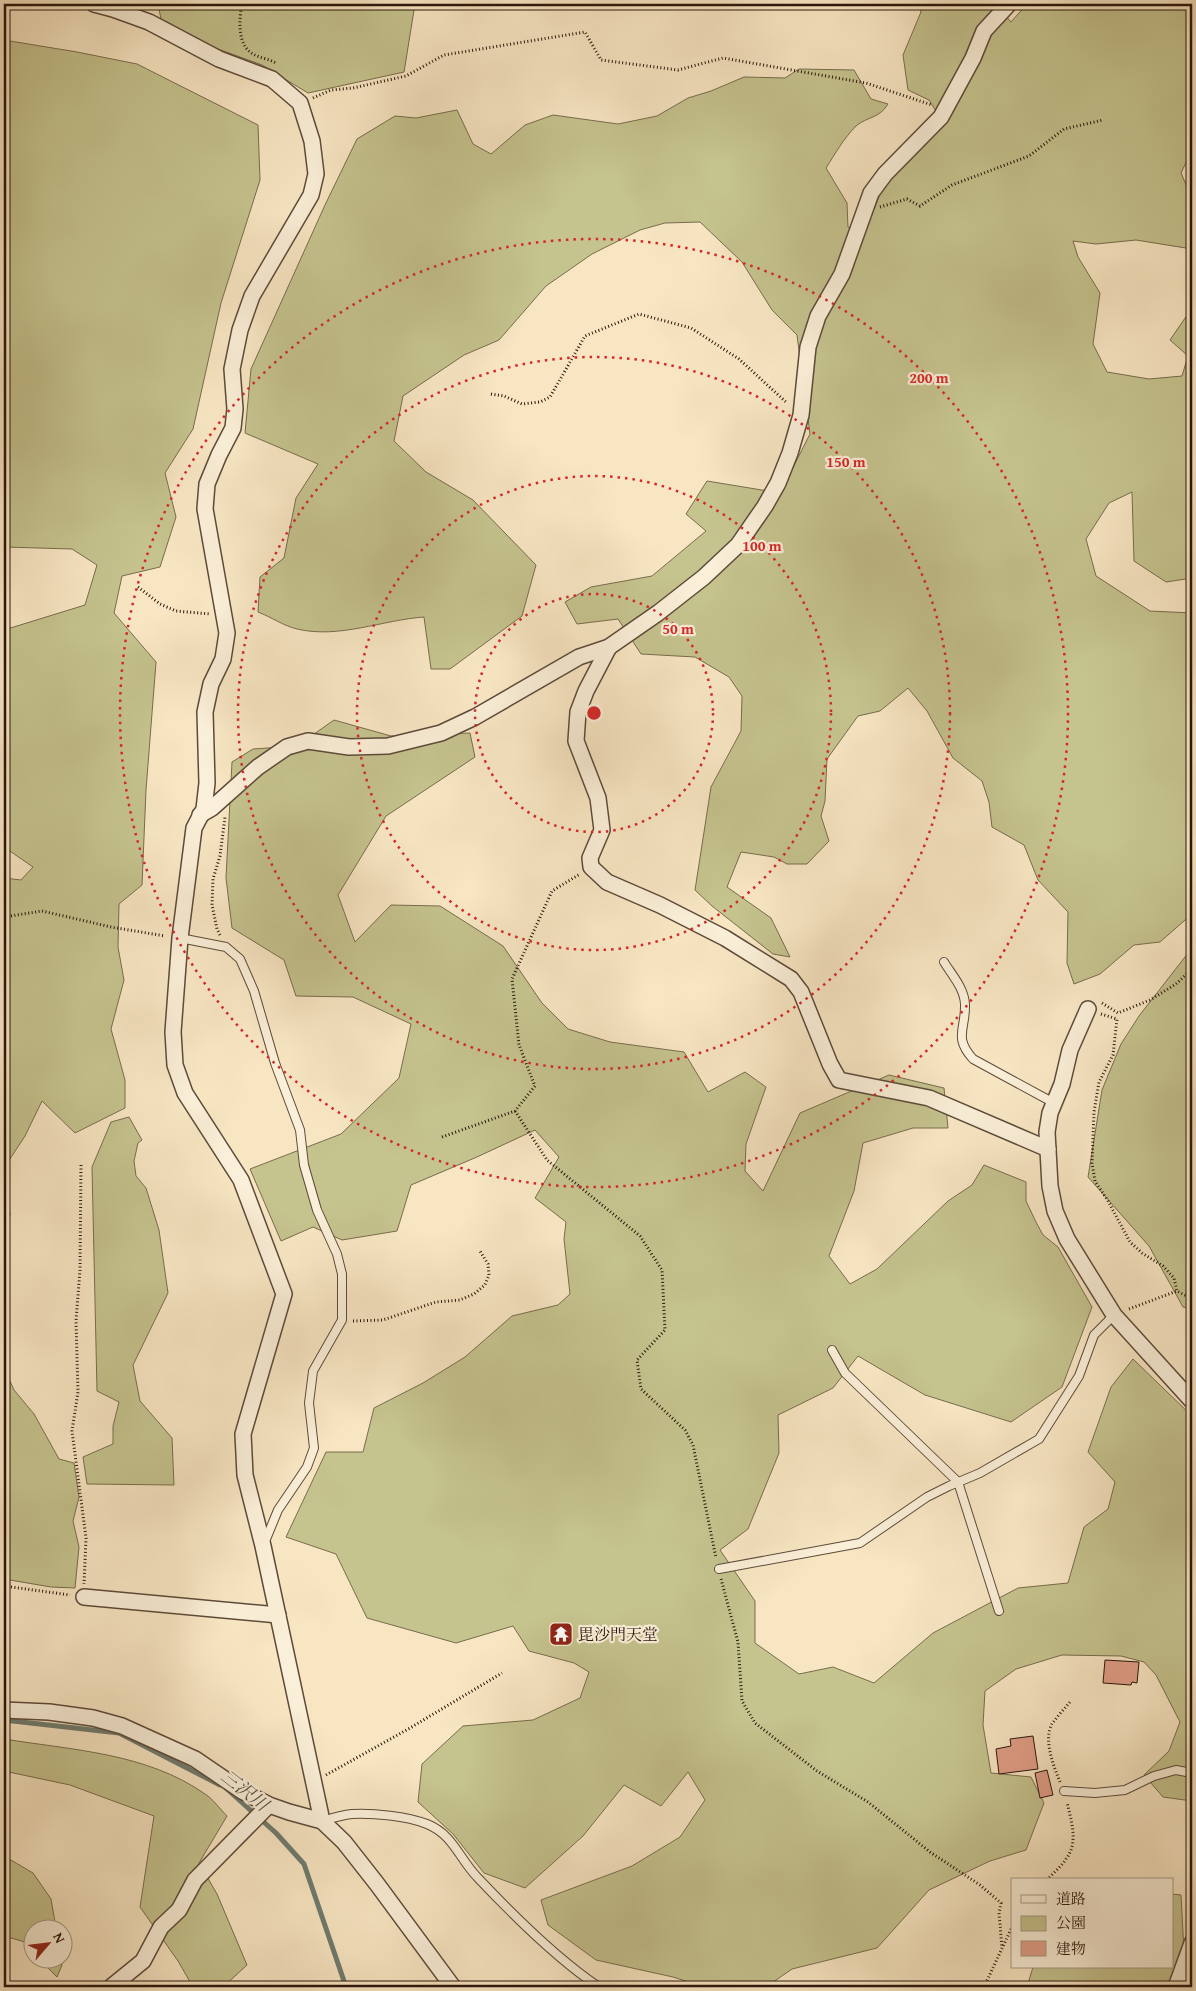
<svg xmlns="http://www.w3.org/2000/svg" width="1196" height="1991" viewBox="0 0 1196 1991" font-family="'Gentium Book Plus','Noto Serif JP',serif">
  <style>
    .green { fill: #c5c38e; stroke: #786c4d }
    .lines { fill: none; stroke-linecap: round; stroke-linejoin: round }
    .stream { stroke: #6f7c70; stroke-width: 5 }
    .building { fill: #e29f89; stroke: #2a160c }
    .service-casing { stroke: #5e4a3a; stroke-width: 10 }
    .minor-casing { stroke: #5e4a3a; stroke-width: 18 }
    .path { stroke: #2a160c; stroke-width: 3; stroke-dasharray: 1 2.5; stroke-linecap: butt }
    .service { stroke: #faefd8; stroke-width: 8 }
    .minor { stroke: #faefd8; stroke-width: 15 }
    .ring { fill: none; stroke: #d62828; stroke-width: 2.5; stroke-dasharray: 2.5 5 }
    .labels { text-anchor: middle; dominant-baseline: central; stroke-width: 4.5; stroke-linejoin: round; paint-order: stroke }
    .poi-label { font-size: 16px; fill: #2a160c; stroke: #faefd8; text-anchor: start }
    .water-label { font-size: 18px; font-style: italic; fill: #525246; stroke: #faefd8 }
    .centre { fill: #d62828; stroke: #faefd8; stroke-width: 2.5 }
    .ring-label { font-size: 15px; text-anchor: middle; font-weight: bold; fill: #d62828; stroke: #faefd8; stroke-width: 4.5; stroke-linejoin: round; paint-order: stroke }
  </style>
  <rect width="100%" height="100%" fill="#f8e6c3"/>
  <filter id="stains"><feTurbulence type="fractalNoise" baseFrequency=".004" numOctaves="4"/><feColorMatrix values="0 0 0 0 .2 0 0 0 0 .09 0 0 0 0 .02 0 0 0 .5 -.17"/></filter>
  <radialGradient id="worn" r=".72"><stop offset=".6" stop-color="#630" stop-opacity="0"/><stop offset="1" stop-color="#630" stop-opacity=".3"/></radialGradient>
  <g class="green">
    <polygon points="158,4 415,4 404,72 308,93 262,65 218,49 165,39"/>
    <path d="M918,4h87v11l6,7 16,-18h165v146l-11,23 11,25v51l-56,-9 -40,4 -23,-3 5,16 22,36 -7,51 14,28 42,7 33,-3 6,-20 -18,-16 22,-32v270l-26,4 -32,-21 -2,-69 -23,11 -23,36 10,37 54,35 42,2v301l-32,28 -26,3 -34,29 -26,10 -7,-21 1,-51 -30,-32 -14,-35 -32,-18 -3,-25 -7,-21 -29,-23 -26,-47 -19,-23 -28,23 -22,5 -31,43 -2,42 -4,15 8,25 -22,23h-20l-13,-7 -33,-5 -14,35 44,31 19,39 -17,-3 -61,-48 -17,-16 16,-103 30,-56 1,-35 -13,-19 -34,-20 -54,-3 -23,-35 -41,5 -12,-22 26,-15 61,-11 54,-45 -20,-17 21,-33 73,12 30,-59 -13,-99 -25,-25 -30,-48 -42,-40 -35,1 -25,7 -48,24 -46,32 -47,54 -35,15 -61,41 -9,45 32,31 47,28 63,65 -14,51 -72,53h-19l-7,-52c-42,3 -85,22 -127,12 -13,-3 -26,-12 -39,-17l2,-35 24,-19 12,-60 22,-34 -73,-31 6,-64 74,-164 32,-66 38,-23 21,2 41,-8 16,34 18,10 34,-29 28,-10 65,9 39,-8 31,-18 23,-7 33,-14 41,1 14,-9 55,1 17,29 17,5c-9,15 -20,12 -32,22 -12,12 -21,28 -30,42l21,35 1,24 17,5 21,-53 58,-55 -15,-24 -21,-10 -5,-35 18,-43z"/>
    <polygon points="4,40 77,52 137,64 258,125 260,180 221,303 193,429 165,473 176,517 160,567 122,576 114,613 156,662 146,790 142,885 119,904 118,947 124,980 111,1029 125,1080 125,1108 75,1133 42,1101 25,1136 4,1168 4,878 21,880 33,867 4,847 4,760 10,754 4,727 4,630 85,605 97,565 72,549 4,547"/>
    <polygon points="334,720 391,736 470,733 475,757 386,816 338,895 355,942 391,905 440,906 503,946 542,1003 568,1029 610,1042 684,1052 708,1092 745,1072 766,1087 746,1144 745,1171 763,1191 800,1113 889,1075 944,1088 948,1128 913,1128 863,1143 854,1191 829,1256 850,1284 877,1269 948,1201 972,1185 984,1165 1026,1182 1026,1201 1036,1222 1043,1235 1058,1247 1092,1307 1062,1387 1011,1422 925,1395 858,1356 833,1388 778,1415 779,1453 748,1529 720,1550 755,1601 755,1643 799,1674 833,1667 874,1683 933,1633 1018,1588 1068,1583 1084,1527 1108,1509 1115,1482 1088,1452 1111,1387 1133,1359 1192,1416 1192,1801 1163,1797 1144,1775 1169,1751 1180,1722 1156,1675 1144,1662 1121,1656 1062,1655 1016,1669 985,1691 983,1725 991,1773 1031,1777 1044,1803 1026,1850 990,1861 929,1890 877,1948 792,1969 766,1987 704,1987 673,1977 596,1960 548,1925 541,1900 632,1866 680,1837 705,1800 688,1772 661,1806 624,1785 583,1836 525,1888 484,1873 453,1834 418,1802 422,1764 463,1726 533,1720 580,1698 589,1672 574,1663 529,1651 513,1626 456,1643 367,1618 336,1554 286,1537 326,1452 363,1452 374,1408 423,1383 465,1357 512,1316 558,1305 570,1294 564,1239 566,1222 535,1198 559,1157 535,1130 477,1157 411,1185 397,1231 342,1240 313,1227 281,1241 250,1169 341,1134 399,1078 411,1024 353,997 296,996 284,960 232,928 226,878 232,762 253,749 297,746"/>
    <polygon points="1192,948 1192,1309 1183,1307 1149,1246 1088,1177 1102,1090 1121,1044 1139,1016"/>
    <polygon points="129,1117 142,1140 138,1143 134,1161 136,1176 146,1188 159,1230 168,1293 133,1365 140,1401 172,1438 174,1485 87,1484 83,1457 113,1444 113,1426 119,1402 97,1391 92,1167 111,1122"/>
    <polygon points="4,1183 10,1214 4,1240"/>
    <polygon points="4,1368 14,1390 34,1414 59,1459 74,1463 79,1497 73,1521 79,1547 75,1588 51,1587 4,1579"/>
    <path d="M4,1739c68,11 143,14 201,55 8,5 15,15 22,22l-28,47 18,31 30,71 -24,22h-30l-15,-26 -38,-54 14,-91 -84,-31 -66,-14z"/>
    <polygon points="4,1856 33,1873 51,1899 56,1928 32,1928 32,1950 25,1942 4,1936"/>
    <polygon points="1172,1894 1181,1895 1184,1952 1169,1987 1027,1987 1033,1967 1172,1967"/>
    <polygon points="39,1959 61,1959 62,1965 57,1977"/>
  </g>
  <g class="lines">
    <g class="stream">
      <polyline points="4,1720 119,1733 220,1785"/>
      <polyline points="227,1789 276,1833 304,1864 346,1987"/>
    </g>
  </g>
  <g class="building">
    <polygon points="1105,1660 1139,1662 1137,1683 1132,1682 1131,1685 1103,1683"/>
    <polygon points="1033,1736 1038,1769 999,1774 996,1749 1011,1746 1010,1739"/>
    <polygon points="1047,1770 1053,1795 1040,1798 1035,1773"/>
  </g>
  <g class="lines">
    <g class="service-casing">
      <g id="service">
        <polyline points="180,938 226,947 240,959 254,991 275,1063 300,1130 304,1165 317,1210 337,1254 342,1274 342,1320 313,1371 309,1403 314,1448 307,1467 278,1510 264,1544"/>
        <path d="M944,962c8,13 20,26 21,42 1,25 -12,33 8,55l81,44"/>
        <polyline points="832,1350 845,1373 958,1482 999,1611"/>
        <polyline points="719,1569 860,1543 927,1497 949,1486 980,1473 1039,1439 1079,1376 1094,1335 1114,1315"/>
        <polyline points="1064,1791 1095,1793 1125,1790 1154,1776 1176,1770 1192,1773"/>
        <path d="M322,1821c10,-3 20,-6 30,-7 22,-1 54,2 75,10 27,11 32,35 51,54 35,37 79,81 121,109"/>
      </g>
    </g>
    <g class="minor-casing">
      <g id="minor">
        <polyline points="94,4 113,9 149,22 219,59 272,79 300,103 312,141 316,174 311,195 252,296 240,330 232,369 235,409 233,428 219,455 207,484 205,509 227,633 223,659 211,684 205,712 207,783 204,809 194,828 180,938 173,1032 175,1065 185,1093 241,1180 284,1294 243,1434 245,1475 263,1546 322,1821"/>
        <polyline points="609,647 586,691 578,712 576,741 598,798 602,830 590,858 591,867 607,882 660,905 725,938 791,979 801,992 830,1064 839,1080 929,1098 1048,1149"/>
        <polyline points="200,815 212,808 258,767 287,747 308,741 349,747 388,746 441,733 475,717 579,657 609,647 658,613 704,577 738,545 765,506 778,483 790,453 801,415 808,347 818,316 842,274 871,193 885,174 941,117 973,58 984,31 1009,4"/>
        <polyline points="1088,1009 1070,1050 1062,1084 1050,1113 1047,1132 1050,1186 1055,1211 1067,1239 1114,1315 1192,1401"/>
        <polyline points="84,1597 278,1615"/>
        <polyline points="4,1710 49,1712 93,1718 122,1726 195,1759 242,1791 269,1805 289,1812 322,1821 344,1842 377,1884 453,1987"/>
        <polyline points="111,1987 143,1961 161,1927 179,1910 195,1880 269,1805"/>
        <polyline points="1176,1987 1192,1943"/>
      </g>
    </g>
    <g class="path">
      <path d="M242,4c-3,16 -5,41 11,50 7,4 16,5 23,9"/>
      <polyline points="313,98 331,90 353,88 406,76 444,55 585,32 601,60 678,70 723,58 866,83 932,105"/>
      <polyline points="880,207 907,199 920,206 952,185 1029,156 1064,129 1103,120"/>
      <polyline points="491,394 504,396 522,404 540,402 550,397 585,336 639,314 691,328 739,359 787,403"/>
      <polyline points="138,587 160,604 176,611 210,614"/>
      <polyline points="4,917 42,911 111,927 165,936"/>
      <polyline points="220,935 217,929 212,905 213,879 220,856 225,817"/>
      <polyline points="1102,1003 1118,1013 1150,1000 1176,984 1192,969"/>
      <polyline points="1101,1014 1117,1019 1113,1055 1099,1082 1094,1112 1092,1163 1095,1181 1108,1201 1130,1242 1142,1253 1163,1266 1174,1278 1177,1291 1192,1299"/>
      <polyline points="515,1111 547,1160 640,1236 662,1270 665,1330 637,1360 641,1389 685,1430 693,1445 716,1558"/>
      <polyline points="442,1137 515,1111 535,1086 519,1045 512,979 552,891 580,874"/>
      <polyline points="81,1165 80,1270 76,1321 78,1392 72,1431 86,1538 84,1584"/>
      <polyline points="1129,1309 1177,1291"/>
      <polyline points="353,1321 383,1320 436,1302 460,1300 474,1294 485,1285 489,1275 488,1264 480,1251"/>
      <polyline points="721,1579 738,1642 742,1701 755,1723 817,1771 868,1802 930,1852 980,1885 1001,1903 999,1913 1002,1948"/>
      <polyline points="4,1586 70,1595"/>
      <polyline points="326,1775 410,1728 502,1673"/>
      <path d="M1060,1782c-6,-15 -17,-42 -8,-58 5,-7 12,-15 18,-22"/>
      <path d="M1047,1880c6,-7 14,-13 19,-21 13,-17 5,-38 1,-57"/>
      <polyline points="984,1987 1012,1927"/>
    </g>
    <use href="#service" class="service"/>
    <use href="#minor" class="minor"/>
  </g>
  <g class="ring">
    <circle cx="594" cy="713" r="119"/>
    <circle cx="594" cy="713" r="237"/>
    <circle cx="594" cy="713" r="356"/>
    <circle cx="594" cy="713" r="474"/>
  </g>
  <defs>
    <g id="temple-square" transform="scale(1.25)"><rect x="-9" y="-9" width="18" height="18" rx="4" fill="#8f2418" stroke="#faefd8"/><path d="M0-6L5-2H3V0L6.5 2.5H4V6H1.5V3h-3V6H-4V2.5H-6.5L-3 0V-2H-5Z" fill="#fff"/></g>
  </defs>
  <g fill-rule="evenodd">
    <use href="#temple-square" x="561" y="1634"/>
  </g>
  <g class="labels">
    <g class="poi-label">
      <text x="578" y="1634">毘沙門天堂</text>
    </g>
    <g class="water-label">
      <text transform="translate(245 1790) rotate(38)">三沢川</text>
    </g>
  </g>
  <circle cx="594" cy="713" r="8" class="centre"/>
  <g class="ring-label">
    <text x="929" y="383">200 m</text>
    <text x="846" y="467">150 m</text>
    <text x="762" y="551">100 m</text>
    <text x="678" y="634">50 m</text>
  </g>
  <rect width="1196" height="1991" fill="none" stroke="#f8e6c3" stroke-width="20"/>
  <rect x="5" y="5" width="1186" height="1981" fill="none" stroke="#2a160c" stroke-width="2.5"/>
  <rect x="10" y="10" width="1176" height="1971" fill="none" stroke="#2a160c"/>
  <rect x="1011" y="1878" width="162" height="90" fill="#faefd8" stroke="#a79886"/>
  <rect x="1021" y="1895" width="25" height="8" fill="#faefd8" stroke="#a79886"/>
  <text x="1056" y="1904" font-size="15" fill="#2a160c">道路</text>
  <rect x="1021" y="1916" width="25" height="15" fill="#c5c38e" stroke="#a79886"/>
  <text x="1056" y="1928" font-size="15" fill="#2a160c">公園</text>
  <rect x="1021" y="1941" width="25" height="15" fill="#e29f89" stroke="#a79886"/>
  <text x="1056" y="1954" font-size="15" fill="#2a160c">建物</text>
  <g transform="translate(48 1944) rotate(62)"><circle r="24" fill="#faefd8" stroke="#a79886"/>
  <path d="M0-4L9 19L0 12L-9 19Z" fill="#8f2418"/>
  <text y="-8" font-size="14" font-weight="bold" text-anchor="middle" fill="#2a160c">N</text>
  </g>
  <rect width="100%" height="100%" filter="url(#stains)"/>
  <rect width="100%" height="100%" fill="url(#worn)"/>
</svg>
